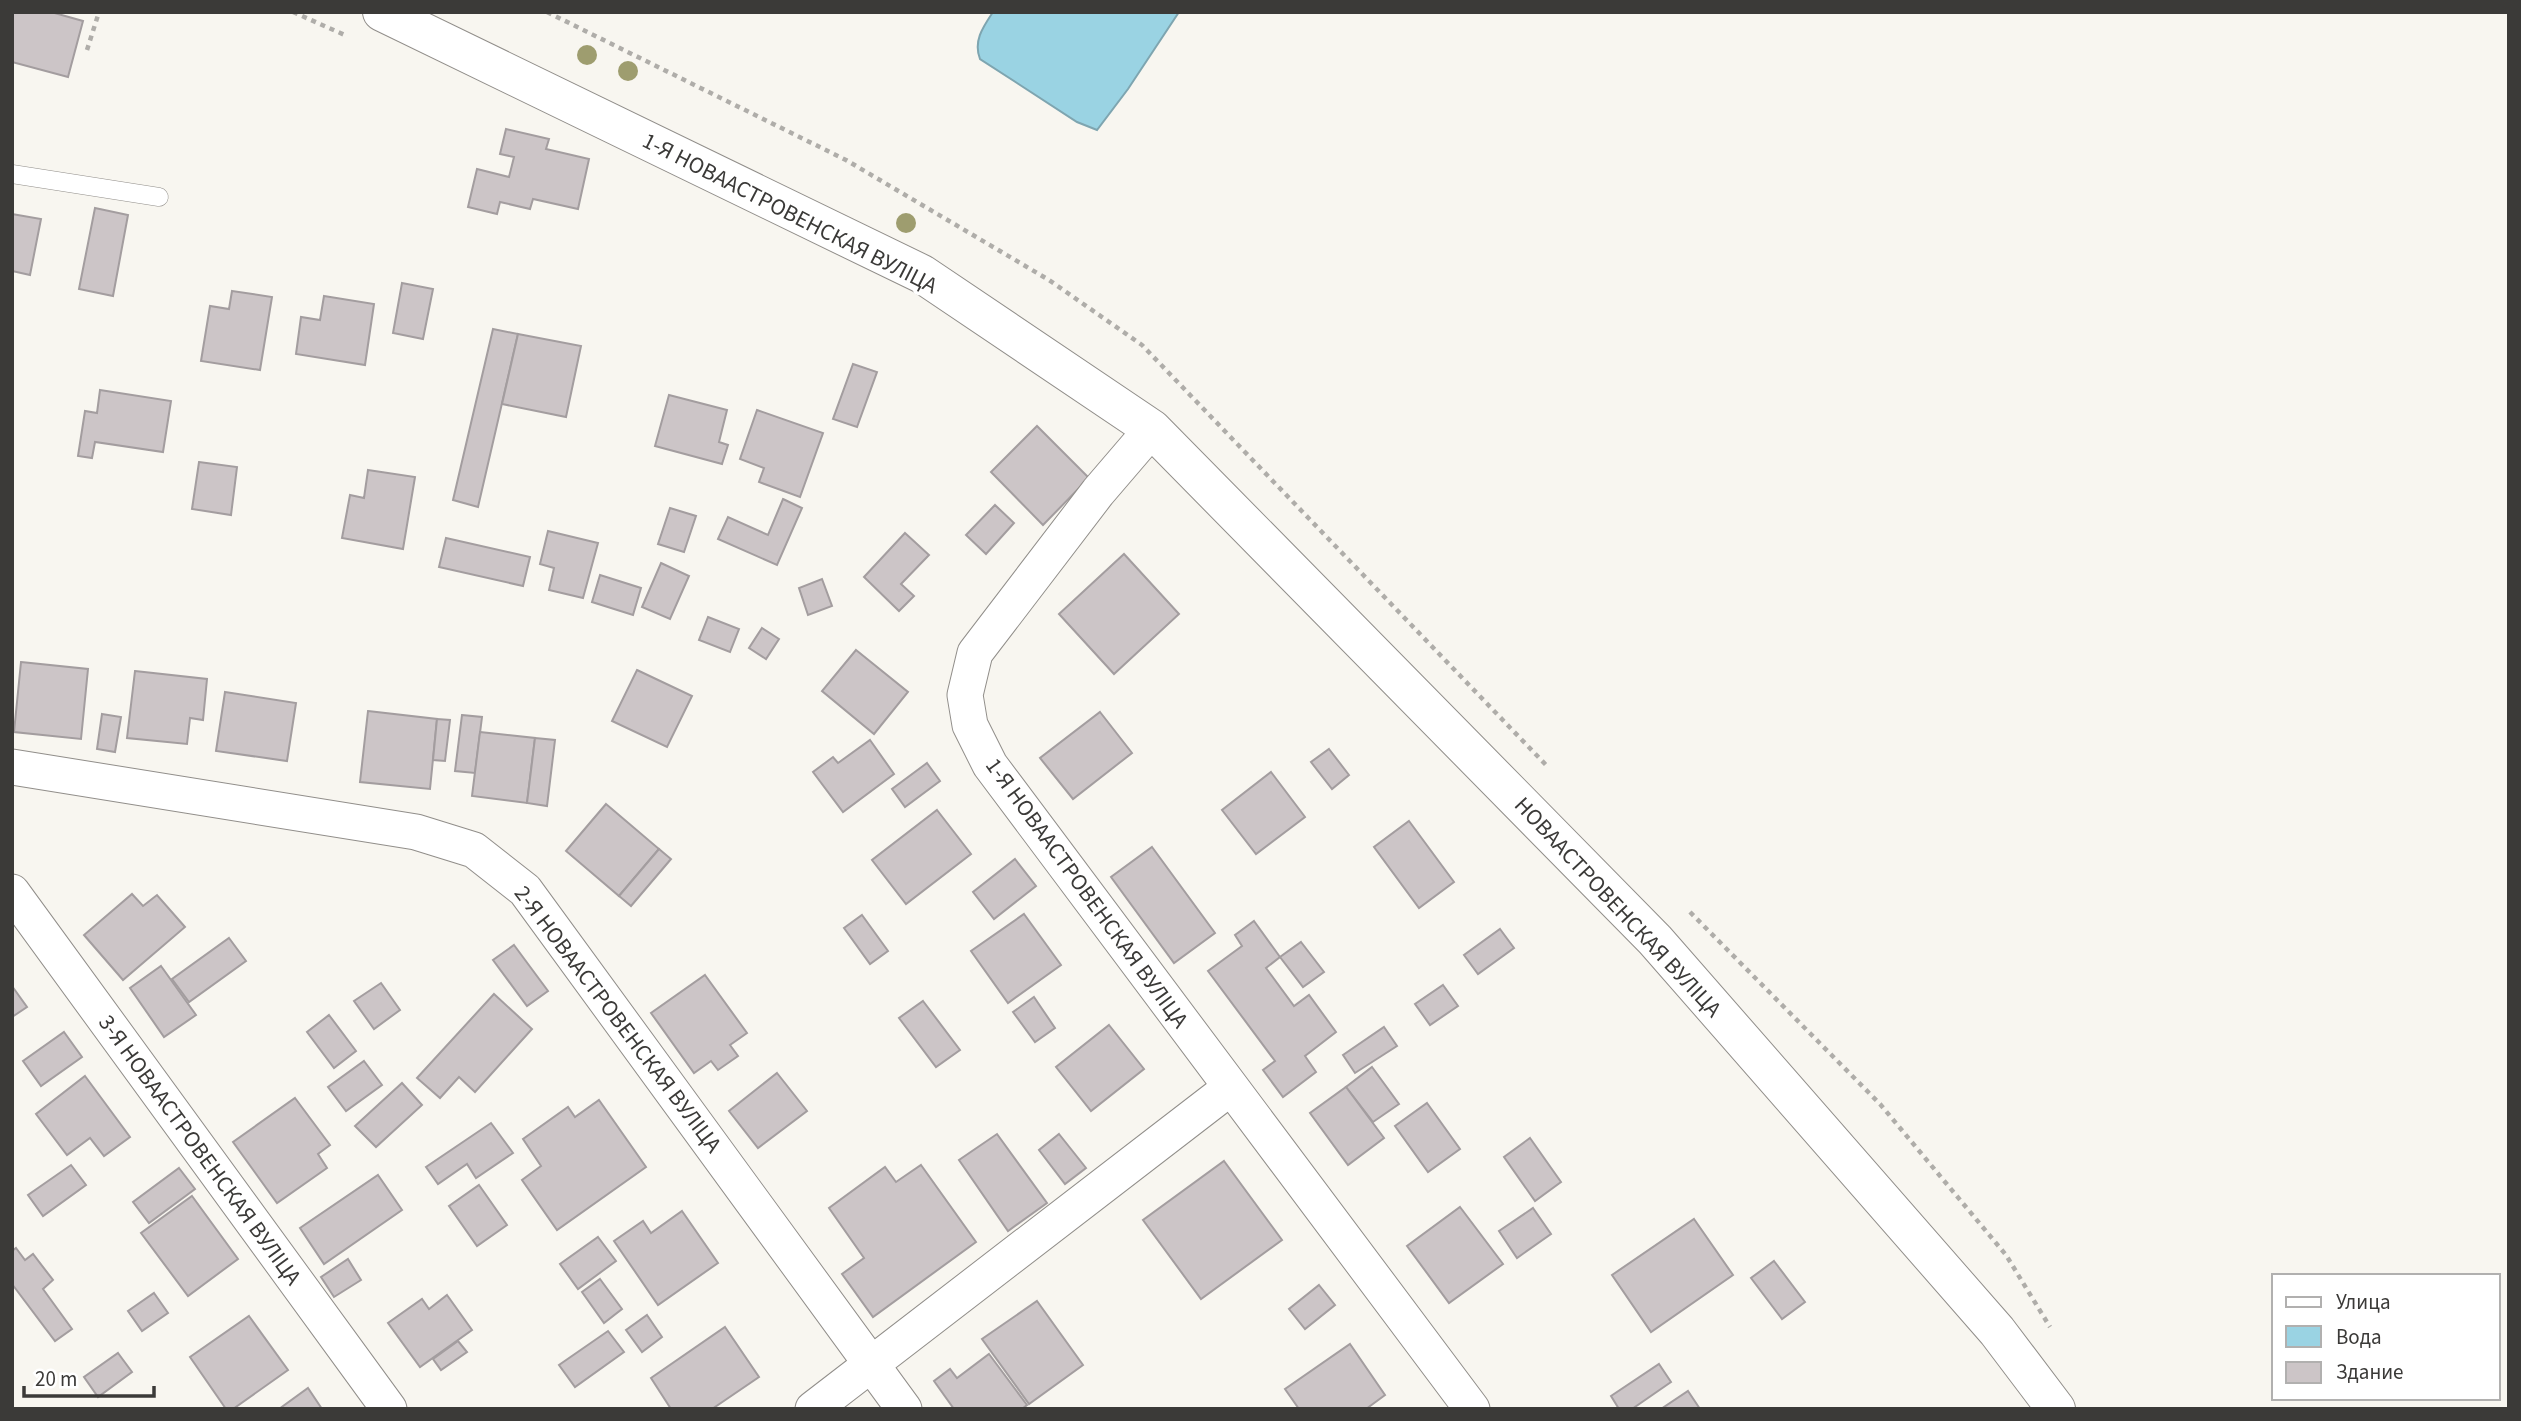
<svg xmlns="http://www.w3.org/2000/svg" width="2521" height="1421" viewBox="0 0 2521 1421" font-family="'Source Sans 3',sans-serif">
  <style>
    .water { fill: #9ad3e3; stroke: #7ea5b0; stroke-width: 2 }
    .building { fill: #ccc5c7; stroke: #a39d9f; stroke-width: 2 }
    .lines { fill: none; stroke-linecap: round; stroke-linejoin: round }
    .service-casing { stroke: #918e8a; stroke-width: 19 }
    .minor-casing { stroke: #918e8a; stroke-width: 37 }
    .secondary-casing { stroke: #918e8a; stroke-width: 40 }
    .path { stroke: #afada9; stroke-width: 4.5; stroke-dasharray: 5 5; stroke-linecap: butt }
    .service { stroke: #fff; stroke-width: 18 }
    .minor { stroke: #fff; stroke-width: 35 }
    .secondary { stroke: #fff; stroke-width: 38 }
    .tree { fill: #9e9d6f }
    .labels { text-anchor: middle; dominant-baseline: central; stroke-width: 7; stroke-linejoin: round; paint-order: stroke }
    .street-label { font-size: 23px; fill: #3b3a38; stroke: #fff }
  </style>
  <rect width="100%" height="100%" fill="#f8f6f0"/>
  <path class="water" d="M993,12h186l-51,77 -31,41 -20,-8 -97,-63c-7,-18 3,-32 13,-47z"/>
  <g class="building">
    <polygon points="12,12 51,12 83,21 68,77 12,62"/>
    <polygon points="506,129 549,139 546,149 589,159 578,209 533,199 530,209 500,202 497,214 468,207 477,169 509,177 514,157 500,154"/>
    <polygon points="95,208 128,215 113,296 79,289"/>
    <polygon points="12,214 41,219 30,275 12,271"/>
    <polygon points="402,283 433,289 423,339 393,333"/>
    <polygon points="232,291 272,297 260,370 201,361 210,306 229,309"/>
    <polygon points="324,296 374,304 365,365 296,354 301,317 320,320"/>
    <polygon points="493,329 518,334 478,507 453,500"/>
    <polygon points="518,334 581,346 566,417 502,404"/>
    <polygon points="853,364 877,372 857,427 833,419"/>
    <polygon points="100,390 171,401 163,452 95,442 92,458 78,456 85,411 97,413"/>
    <polygon points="669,395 727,410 719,442 728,445 722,464 655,446"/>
    <polygon points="757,410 823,433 800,497 759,482 764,468 740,459"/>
    <polygon points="1037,426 1089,478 1043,525 991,472"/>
    <polygon points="199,462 237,467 231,515 192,509"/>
    <polygon points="368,470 415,477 403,549 342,538 350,495 364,498"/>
    <polygon points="783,499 802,508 777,565 718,539 728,517 768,535"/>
    <polygon points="995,505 1014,523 986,554 966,535"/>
    <polygon points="670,508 696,516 684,552 658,544"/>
    <polygon points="548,531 598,543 583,598 549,590 554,568 540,564"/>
    <polygon points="905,533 929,555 901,584 914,596 899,611 864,577"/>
    <polygon points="446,538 530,557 523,586 439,567"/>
    <polygon points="1124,554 1179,614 1114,674 1059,614"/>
    <polygon points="661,563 689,576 670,619 642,607"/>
    <polygon points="600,575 641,588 633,615 592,602"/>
    <polygon points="822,579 832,606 808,615 799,588"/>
    <polygon points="708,617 739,629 730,652 699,640"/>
    <polygon points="762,628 779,639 766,659 749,648"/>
    <polygon points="856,650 908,692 874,734 822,691"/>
    <polygon points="21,662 88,669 81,739 14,732"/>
    <polygon points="637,670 692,696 667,747 612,721"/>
    <polygon points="135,671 207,679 203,720 190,718 187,744 127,738"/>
    <polygon points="225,692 296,703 287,761 216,751"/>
    <polygon points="368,711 437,719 430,789 360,782"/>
    <polygon points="1100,712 1132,753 1073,799 1040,758"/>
    <polygon points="102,714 121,717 115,752 97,749"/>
    <polygon points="462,715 482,717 475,773 455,771"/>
    <polygon points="437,719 450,720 445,761 433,760"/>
    <polygon points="480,732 535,738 527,803 472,796"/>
    <polygon points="535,738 555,740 547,806 527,803"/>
    <polygon points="870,740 894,774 843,812 813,772 833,757 838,763"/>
    <polygon points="1329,749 1349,775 1332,789 1311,762"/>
    <polygon points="927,763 940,781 905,807 892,789"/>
    <polygon points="1271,772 1305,817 1256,854 1222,810"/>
    <polygon points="606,804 659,849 619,896 566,851"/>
    <polygon points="937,810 971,854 906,904 872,860"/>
    <polygon points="1409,821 1454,882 1419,908 1374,847"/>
    <polygon points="1152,847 1215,933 1174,963 1111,877"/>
    <polygon points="659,849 671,859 631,906 619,896"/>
    <polygon points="1015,859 1036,886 994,919 973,892"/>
    <polygon points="132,894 143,906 157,895 185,927 123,980 84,935"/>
    <polygon points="1024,914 1061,965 1008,1003 971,951"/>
    <polygon points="862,915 888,951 870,964 844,928"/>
    <polygon points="1254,921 1280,957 1266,968 1294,1006 1309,995 1336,1032 1305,1056 1316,1072 1283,1097 1263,1070 1275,1061 1208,971 1242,946 1235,935"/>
    <polygon points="1500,929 1514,948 1478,974 1464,955"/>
    <polygon points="229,938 246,961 189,1002 172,979"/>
    <polygon points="1301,942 1324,972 1303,987 1280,957"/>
    <polygon points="514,945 548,991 527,1006 493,960"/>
    <polygon points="161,966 196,1015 164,1037 130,988"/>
    <polygon points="705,975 747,1033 730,1045 738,1056 718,1070 711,1061 694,1073 651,1013"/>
    <polygon points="381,983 400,1010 374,1029 354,1001"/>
    <polygon points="1443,985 1458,1006 1430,1025 1415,1004"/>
    <polygon points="12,986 27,1007 12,1017"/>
    <polygon points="494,994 532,1029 475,1092 459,1077 440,1098 417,1078"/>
    <polygon points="1034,997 1055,1028 1035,1042 1013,1012"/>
    <polygon points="923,1001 960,1050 936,1067 899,1018"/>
    <polygon points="329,1015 356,1051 334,1068 307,1032"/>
    <polygon points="1109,1025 1144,1069 1091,1111 1056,1067"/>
    <polygon points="1384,1027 1397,1046 1355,1073 1343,1055"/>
    <polygon points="64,1032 82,1057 41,1086 23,1061"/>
    <polygon points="364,1061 382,1085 346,1111 328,1087"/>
    <polygon points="1372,1067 1399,1104 1373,1122 1346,1087"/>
    <polygon points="777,1073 807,1111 758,1148 729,1111"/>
    <polygon points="85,1076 130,1137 104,1156 90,1138 67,1155 36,1114"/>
    <polygon points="402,1083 422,1105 376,1147 355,1126"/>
    <polygon points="1346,1087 1384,1138 1348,1165 1310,1113"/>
    <polygon points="295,1098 330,1145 318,1154 327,1168 277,1203 233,1142"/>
    <polygon points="599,1100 646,1167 557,1230 522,1180 541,1166 523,1139 568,1107 575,1117"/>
    <polygon points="1427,1103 1460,1149 1428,1172 1395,1126"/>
    <polygon points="491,1123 513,1153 476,1178 467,1164 438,1184 426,1167"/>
    <polygon points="997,1134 1047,1203 1008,1231 959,1160"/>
    <polygon points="1059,1134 1086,1168 1065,1184 1039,1150"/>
    <polygon points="1530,1138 1561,1182 1535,1201 1504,1157"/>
    <polygon points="1224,1161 1282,1240 1201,1299 1143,1220"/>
    <polygon points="71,1165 86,1185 43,1216 28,1195"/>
    <polygon points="921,1165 976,1242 873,1317 842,1274 864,1258 829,1208 885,1167 896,1182"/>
    <polygon points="179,1168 195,1189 149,1223 133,1202"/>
    <polygon points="378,1175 402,1210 324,1264 300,1228"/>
    <polygon points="479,1185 507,1225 477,1246 449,1206"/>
    <polygon points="192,1196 238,1259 188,1296 141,1233"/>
    <polygon points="1460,1207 1503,1264 1449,1303 1407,1246"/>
    <polygon points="1533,1208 1551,1234 1517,1258 1499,1231"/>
    <polygon points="682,1211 718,1263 658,1305 614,1241 643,1221 651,1233"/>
    <polygon points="1694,1219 1733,1275 1651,1332 1612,1275"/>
    <polygon points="598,1237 616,1261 578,1289 560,1264"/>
    <polygon points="16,1248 25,1260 33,1254 53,1280 43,1289 72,1329 55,1341 12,1284 12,1251"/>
    <polygon points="348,1259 361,1280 334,1297 321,1277"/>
    <polygon points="1774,1261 1805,1302 1782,1319 1751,1278"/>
    <polygon points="600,1279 622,1309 604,1323 582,1292"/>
    <polygon points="1319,1285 1335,1305 1305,1329 1289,1309"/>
    <polygon points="154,1293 168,1313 142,1331 128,1311"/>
    <polygon points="447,1295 472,1330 420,1367 388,1323 422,1299 429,1309"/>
    <polygon points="1037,1301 1083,1365 1029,1404 982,1339"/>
    <polygon points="647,1315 662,1337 642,1352 626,1330"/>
    <polygon points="249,1316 288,1370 233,1409 226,1409 190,1357"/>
    <polygon points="725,1327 759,1377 712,1409 671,1409 651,1378"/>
    <polygon points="608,1331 624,1352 575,1387 559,1365"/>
    <polygon points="458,1341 467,1352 441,1370 433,1359"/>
    <polygon points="1350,1344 1385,1395 1366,1409 1299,1409 1285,1389"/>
    <polygon points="118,1353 132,1372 98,1397 84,1377"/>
    <polygon points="989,1354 1027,1405 1022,1409 954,1409 934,1381 950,1369 957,1378"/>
    <polygon points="1659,1364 1671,1382 1632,1409 1619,1409 1611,1396"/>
    <polygon points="308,1388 322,1409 279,1409"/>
    <polygon points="1688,1391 1700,1409 1661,1409"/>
  </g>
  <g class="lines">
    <g class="service-casing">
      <polyline id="service" points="12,174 159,197"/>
    </g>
    <g class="minor-casing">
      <g id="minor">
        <polyline points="1152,429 1098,492 975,653 965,695 970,725 990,765 1472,1409"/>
        <polyline points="12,767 416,832 474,850 525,890 904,1409"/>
        <polyline points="12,892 389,1409"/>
        <polyline points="813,1409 1230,1088"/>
      </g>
    </g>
    <g class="secondary-casing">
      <polyline id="secondary" points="382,12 922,274 1152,429 1655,940 1997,1331 2056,1409"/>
    </g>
    <g class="path">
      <polyline points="293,12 347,36"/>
      <polyline points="547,12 846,160 1049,280 1142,345 1547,766"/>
      <polyline points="87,50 99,12"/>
      <polyline points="1690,912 1880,1104 2006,1255 2050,1327"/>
    </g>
    <use href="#service" class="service"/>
    <use href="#minor" class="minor"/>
    <use href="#secondary" class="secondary"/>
  </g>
  <g class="tree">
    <circle cx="587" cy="55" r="10"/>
    <circle cx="628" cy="71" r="10"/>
    <circle cx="906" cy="223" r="10"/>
  </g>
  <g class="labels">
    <g class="street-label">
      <text transform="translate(790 213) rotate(27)">1-Я НОВААСТРОВЕНСКАЯ ВУЛІЦА</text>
      <text transform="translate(1087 893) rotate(54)">1-Я НОВААСТРОВЕНСКАЯ ВУЛІЦА</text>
      <text transform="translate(1618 907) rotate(47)">НОВААСТРОВЕНСКАЯ ВУЛІЦА</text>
      <text transform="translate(618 1019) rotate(53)">2-Я НОВААСТРОВЕНСКАЯ ВУЛІЦА</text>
      <text transform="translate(200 1150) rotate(54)">3-Я НОВААСТРОВЕНСКАЯ ВУЛІЦА</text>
    </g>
  </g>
  <rect width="2521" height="1421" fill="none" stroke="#3b3a38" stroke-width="28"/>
  <rect x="2272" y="1274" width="228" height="126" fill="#ffffff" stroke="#b1b0af" stroke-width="2"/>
  <rect x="2286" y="1297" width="35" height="10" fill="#ffffff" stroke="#b1b0af" stroke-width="2"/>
  <text x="2336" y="1309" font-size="21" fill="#3b3a38">Улица</text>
  <rect x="2286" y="1326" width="35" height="21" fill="#9ad3e3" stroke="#b1b0af" stroke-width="2"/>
  <text x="2336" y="1344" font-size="21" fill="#3b3a38">Вода</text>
  <rect x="2286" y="1362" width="35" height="21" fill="#ccc5c7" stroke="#b1b0af" stroke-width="2"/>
  <text x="2336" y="1379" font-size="21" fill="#3b3a38">Здание</text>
  <path d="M24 1386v10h130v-10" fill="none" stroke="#3b3a38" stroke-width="3.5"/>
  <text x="35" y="1386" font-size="21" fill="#3b3a38" stroke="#ffffff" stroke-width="5" paint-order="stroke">20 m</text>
</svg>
